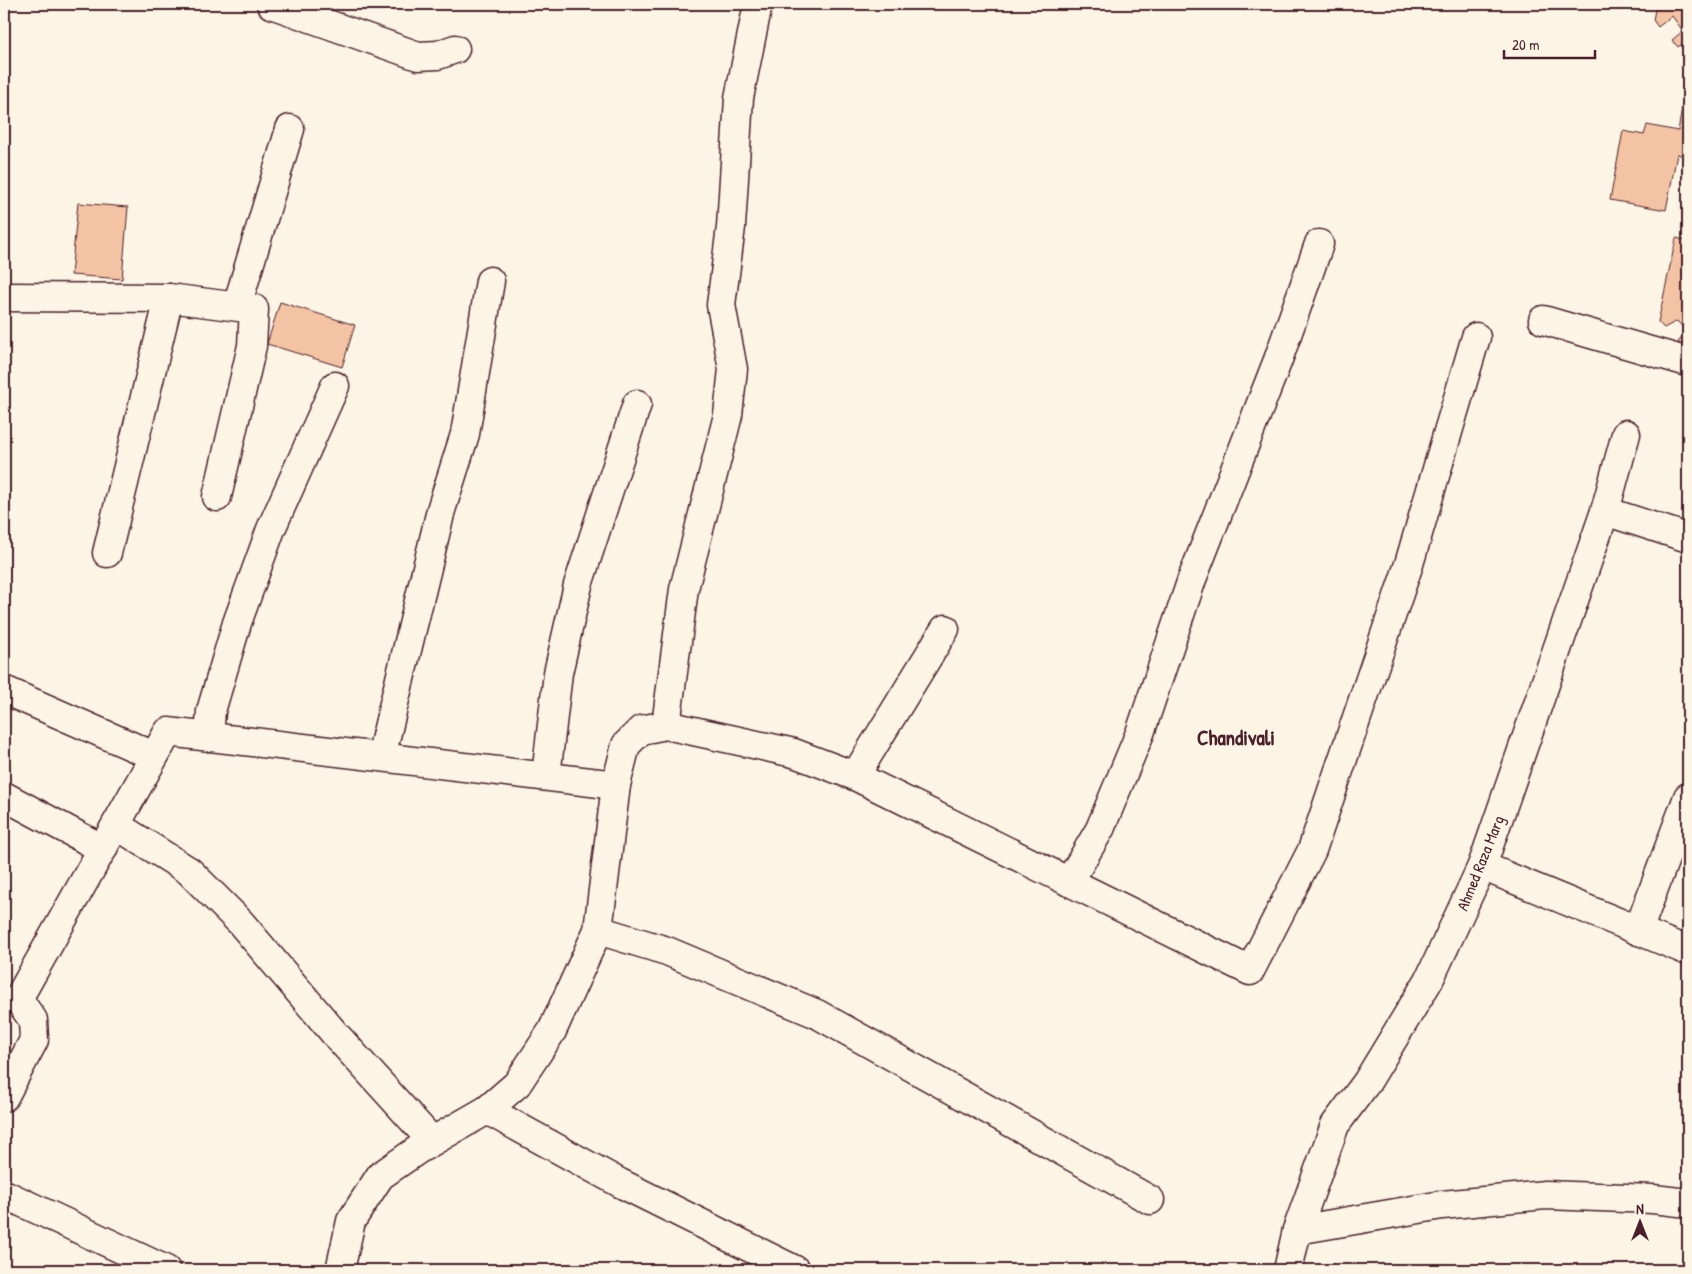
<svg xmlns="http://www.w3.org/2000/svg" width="1692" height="1274" viewBox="0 0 1692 1274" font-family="'Patrick Hand',sans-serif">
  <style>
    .building { fill: #f4c3a4; stroke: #4a1f2b }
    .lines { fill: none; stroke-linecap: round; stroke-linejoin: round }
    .minor-casing { stroke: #4a1f2b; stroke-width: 31 }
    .minor { stroke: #fcf5e5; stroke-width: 28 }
    .labels { text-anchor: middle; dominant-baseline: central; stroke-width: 5; stroke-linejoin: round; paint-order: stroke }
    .street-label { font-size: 16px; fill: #4a1f2b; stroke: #fcf5e5 }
    .district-label { font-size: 21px; font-weight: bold; fill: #4a1f2b; stroke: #fcf5e5 }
  </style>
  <rect width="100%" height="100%" fill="#fcf5e5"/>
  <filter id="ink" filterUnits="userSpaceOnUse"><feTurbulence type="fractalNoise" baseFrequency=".02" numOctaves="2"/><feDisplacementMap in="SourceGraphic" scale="10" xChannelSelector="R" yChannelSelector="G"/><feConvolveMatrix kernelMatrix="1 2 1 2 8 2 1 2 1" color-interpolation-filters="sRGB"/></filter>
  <g filter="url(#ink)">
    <g class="building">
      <polygon points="1656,4 1688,4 1688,40 1678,47 1672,40 1683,31 1672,16 1658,27 1653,20"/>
      <polygon points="1682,108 1688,109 1688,157 1677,154 1666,210 1610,200 1623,131 1644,135 1647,125 1678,131"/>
      <polygon points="78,203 128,207 122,279 71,275"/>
      <polygon points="1676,238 1688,241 1688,344 1683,347 1678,342 1687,332 1677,321 1664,328 1658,322"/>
      <polygon points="280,302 355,325 342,367 267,344"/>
    </g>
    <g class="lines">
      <g class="minor-casing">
        <g id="minor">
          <polyline points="271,4 418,56 438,55 455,49"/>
          <polyline points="4,297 169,298 254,309 252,346 217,497"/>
          <polyline points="237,306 290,129"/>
          <polyline points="1543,320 1688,362"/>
          <polyline points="1605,511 1688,538"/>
          <polyline points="107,553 169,298"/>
          <polyline points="4,690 154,756"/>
          <polyline points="666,725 684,589 728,415 733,369 721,305 731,227 739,98 758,4"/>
          <polyline points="209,737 211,711 237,623 271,529 335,386"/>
          <polyline points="381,757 441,510 465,434 490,281"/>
          <polyline points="546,776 558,673 578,585 637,404"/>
          <polyline points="855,776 945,629"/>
          <polyline points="4,796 103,849"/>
          <polyline points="116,825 189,871 241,923 335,1034 432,1141"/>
          <polyline points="1482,866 1688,951"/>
          <polyline points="1069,882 1100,829 1140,733 1192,579 1278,360 1319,244"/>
          <polyline points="598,930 667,951 817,1014 1150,1200"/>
          <polyline points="1638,931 1688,797"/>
          <polyline points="4,1097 34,1040 33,1020 18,999 168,732 616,785"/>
          <polyline points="487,1110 620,1183 795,1270"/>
          <polyline points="4,1194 166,1270"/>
          <polyline points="1297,1230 1442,1205 1545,1195 1653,1199 1688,1203"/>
          <polyline points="340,1270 351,1221 380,1176 419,1149 487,1110 517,1084 552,1031 598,930 616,785 626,745 641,730 666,725 794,753 855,776 1250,971 1312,850 1409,564 1476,337"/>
          <polyline points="1288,1270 1297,1230 1335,1125 1367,1082 1429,980 1482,866 1605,511 1626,434"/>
        </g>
      </g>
      <use href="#minor" class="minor"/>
    </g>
  </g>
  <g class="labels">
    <g class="street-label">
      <text transform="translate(1480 863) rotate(-68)">Ahmed Raza Marg</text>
    </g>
    <g class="district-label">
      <text x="1236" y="737">Chandivali</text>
    </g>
  </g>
  <rect width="1692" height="1274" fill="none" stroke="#fcf5e5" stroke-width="20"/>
  <rect x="10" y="10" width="1672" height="1254" fill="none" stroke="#4a1f2b" stroke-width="2" filter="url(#ink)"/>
  <g transform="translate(1640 1222)" stroke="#fcf5e5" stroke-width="4" paint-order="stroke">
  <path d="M0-4L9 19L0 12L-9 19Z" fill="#4a1f2b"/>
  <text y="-8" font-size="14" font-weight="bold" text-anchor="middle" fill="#4a1f2b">N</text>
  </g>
  <path d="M1504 50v8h91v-8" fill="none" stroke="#4a1f2b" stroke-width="2.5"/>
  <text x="1512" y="50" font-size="15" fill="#4a1f2b" stroke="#fcf5e5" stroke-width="4" paint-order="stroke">20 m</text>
</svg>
